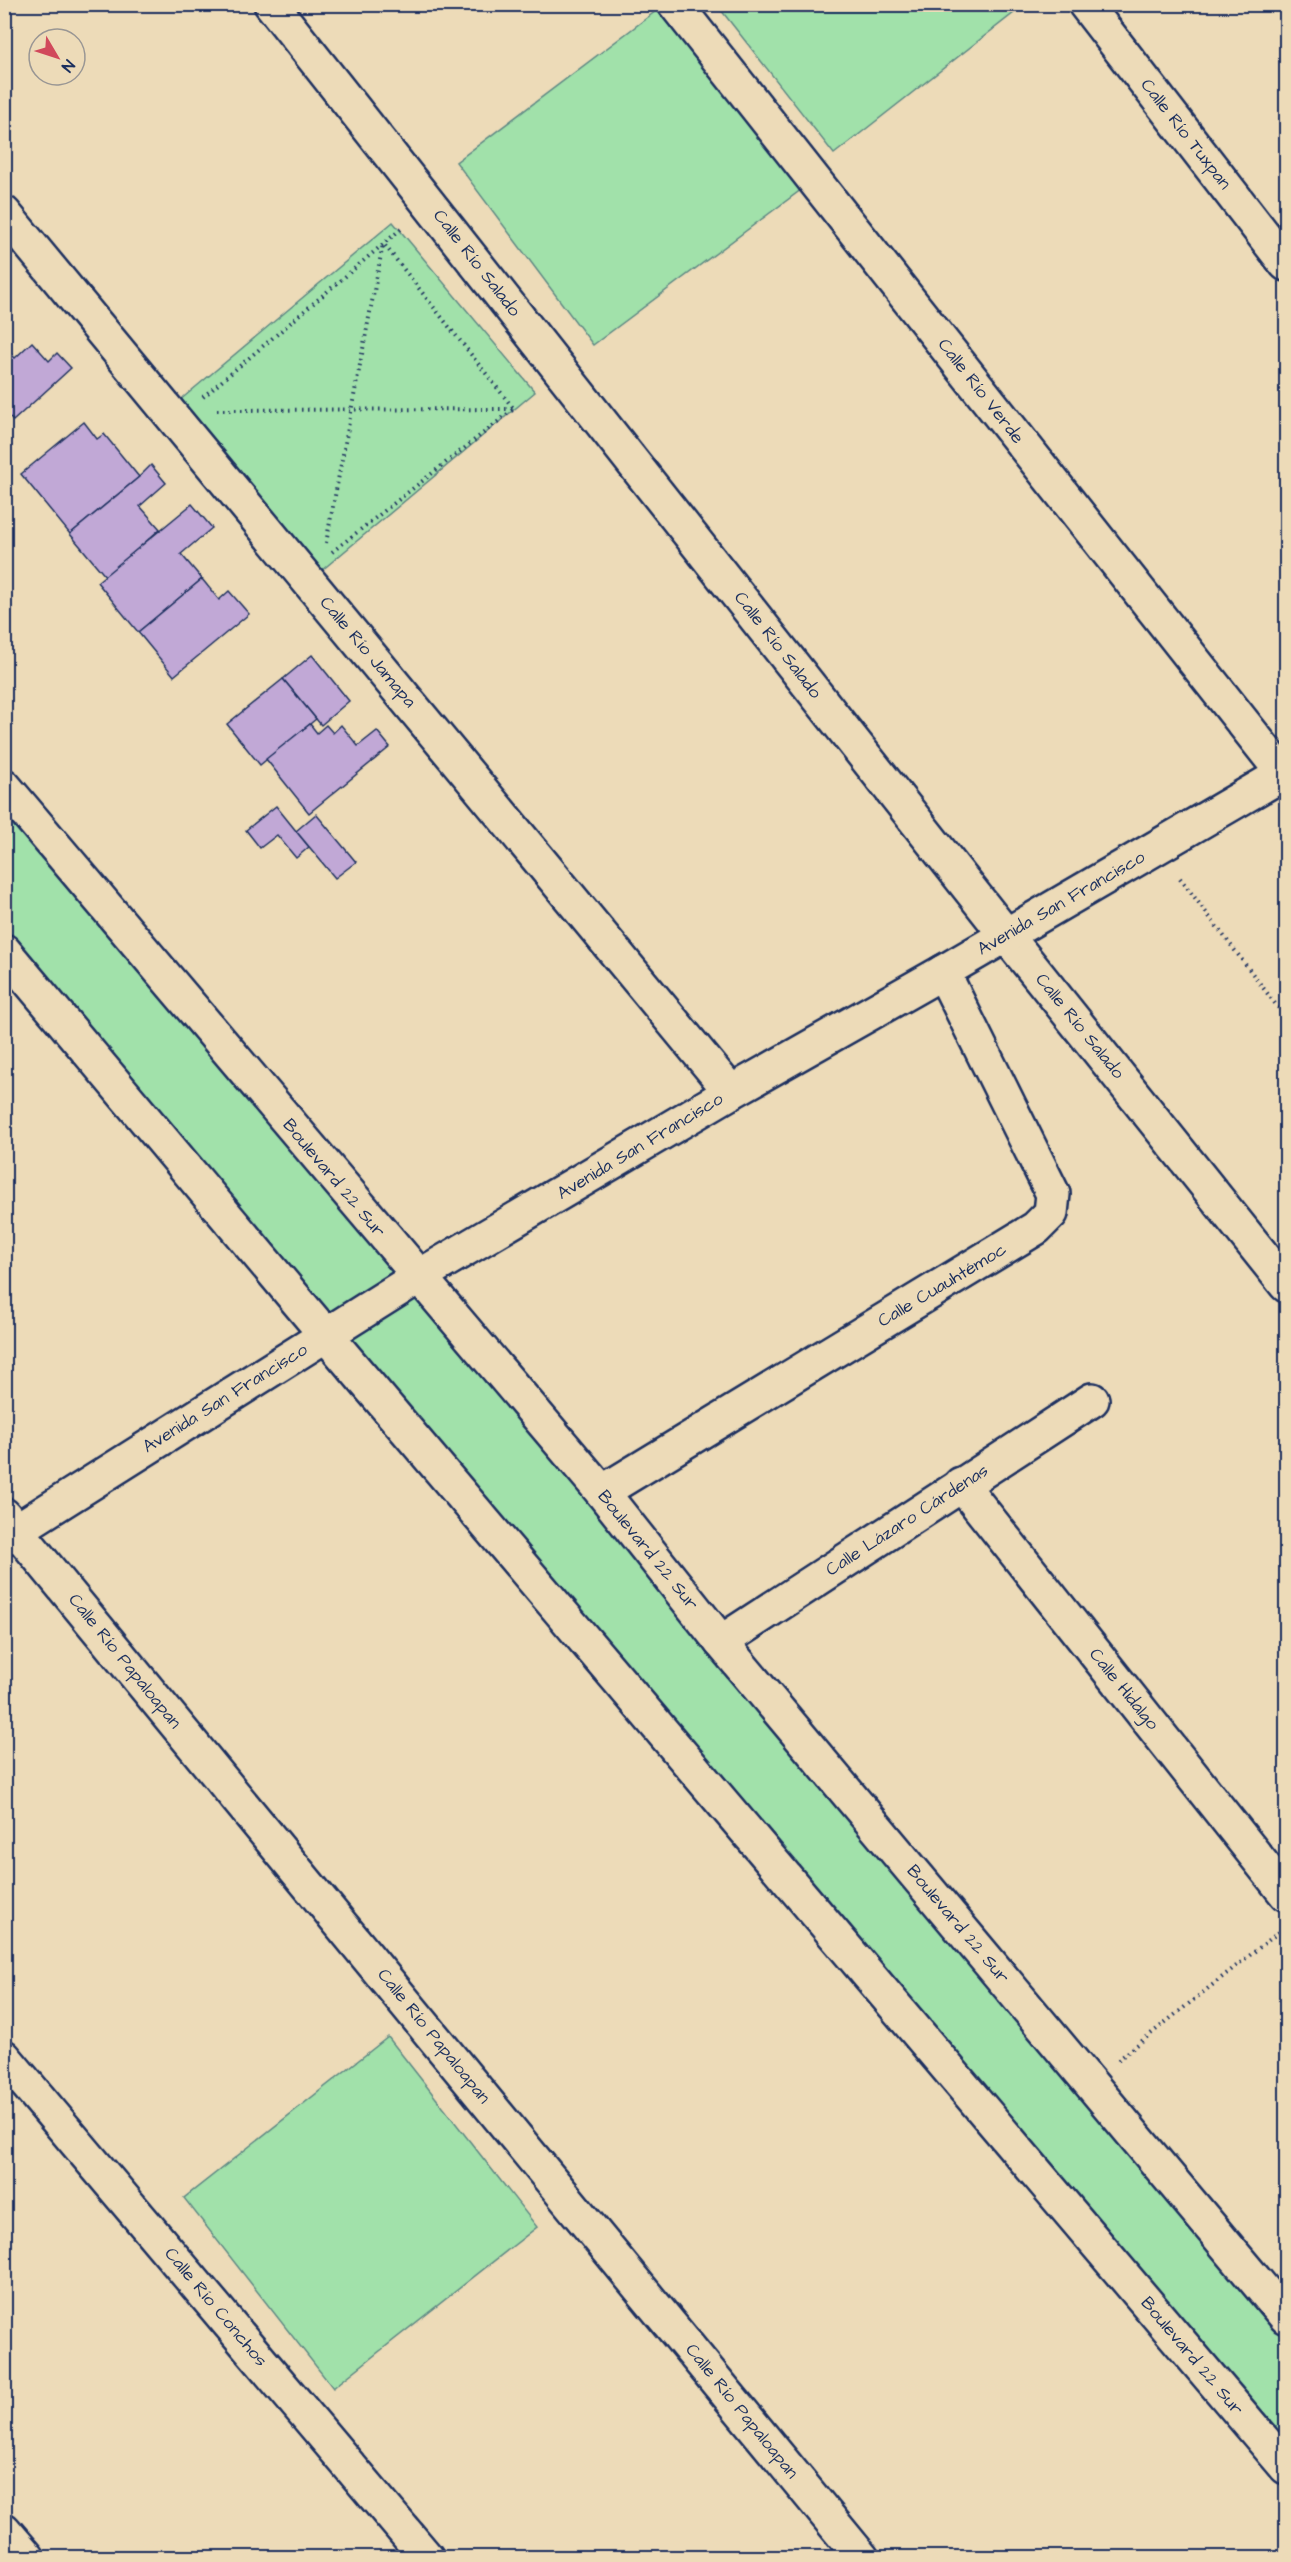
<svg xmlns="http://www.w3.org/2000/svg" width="1291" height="2562" viewBox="0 0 1291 2562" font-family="'Architects Daughter',sans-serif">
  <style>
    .green { fill: #a1e1aa; stroke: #5e8884; stroke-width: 1.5 }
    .building { fill: #c1a8d6; stroke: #1b2f5e; stroke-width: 1.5 }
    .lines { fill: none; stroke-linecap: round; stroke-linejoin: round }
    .street-casing { stroke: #1b2f5e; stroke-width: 38 }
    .secondary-casing { stroke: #1b2f5e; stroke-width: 38 }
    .path { stroke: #1b2f5e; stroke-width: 4; stroke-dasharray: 1.5 4.5; stroke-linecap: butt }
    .street { stroke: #eddbb8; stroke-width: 33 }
    .secondary { stroke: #eddbb8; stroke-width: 33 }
    .labels { text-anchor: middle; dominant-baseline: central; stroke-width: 4.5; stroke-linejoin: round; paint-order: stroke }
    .street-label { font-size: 18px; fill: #1b2f5e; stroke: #eddbb8 }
  </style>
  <rect width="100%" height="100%" fill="#eddbb8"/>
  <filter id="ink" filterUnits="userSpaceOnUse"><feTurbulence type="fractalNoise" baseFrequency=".0167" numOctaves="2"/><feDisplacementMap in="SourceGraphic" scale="12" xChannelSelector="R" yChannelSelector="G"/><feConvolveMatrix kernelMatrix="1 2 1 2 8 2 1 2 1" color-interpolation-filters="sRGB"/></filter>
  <g filter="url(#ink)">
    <g class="green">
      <polygon points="664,5 806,186 593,345 456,162"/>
      <polygon points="717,5 1024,5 834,154"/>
      <polygon points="393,222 535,392 321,571 179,401"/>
      <polygon points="4,786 1286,2317 1286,2467 5,951"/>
      <polygon points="388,2037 537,2227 333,2388 184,2198"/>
    </g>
    <g class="building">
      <polygon points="32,342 49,361 57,353 71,368 13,421 4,411 4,347 15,358"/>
      <polygon points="84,422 97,439 104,434 139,477 70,534 21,474"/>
      <polygon points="151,465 166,483 140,506 160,529 106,577 70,534 139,477"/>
      <polygon points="192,504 212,528 181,554 202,579 138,632 97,582"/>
      <polygon points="202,579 219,600 229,591 249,614 174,676 138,632"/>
      <polygon points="312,655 349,701 321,725 283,679"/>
      <polygon points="283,679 316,719 260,765 227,724"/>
      <polygon points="310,724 317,733 326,725 333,733 341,725 358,746 377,731 390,747 309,813 266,759"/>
      <polygon points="276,806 309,847 296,858 277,835 260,848 246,830"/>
      <polygon points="316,814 356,862 335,878 296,831"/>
    </g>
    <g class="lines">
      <g class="street-casing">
        <g id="street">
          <polyline points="271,4 1006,935 1286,1285"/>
          <polyline points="675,4 1286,777"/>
          <polyline points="1085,4 1286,264"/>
          <polyline points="4,213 731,1092"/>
          <polyline points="961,1484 1286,1894"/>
          <polyline points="602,1492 1036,1228 1051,1213 1053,1194 943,972"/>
          <polyline points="4,1515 862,2558"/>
          <polyline points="721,1642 1092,1400"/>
          <polyline points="4,2057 427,2558"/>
          <polyline points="4,2530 28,2558"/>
        </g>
      </g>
      <g class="secondary-casing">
        <g id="secondary">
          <polyline points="4,786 602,1492 721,1642 1286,2317"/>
          <polyline points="4,951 325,1334 1286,2467"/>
          <polyline points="4,1538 418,1277 731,1092 943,972 1286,772"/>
        </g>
      </g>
      <g class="path">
        <polyline points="203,397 401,229"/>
        <polyline points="217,410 513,409"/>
        <polyline points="326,543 383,244"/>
        <polyline points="332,552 514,409 383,243"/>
        <polyline points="1180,878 1286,1018"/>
        <polyline points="1118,2060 1279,1932"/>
      </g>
      <use href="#street" class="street"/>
      <use href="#secondary" class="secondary"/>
    </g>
  </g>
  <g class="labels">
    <g class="street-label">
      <text transform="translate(1186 134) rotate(52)">Calle Río Tuxpan</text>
      <text transform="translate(477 263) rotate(52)">Calle Río Salado</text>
      <text transform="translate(981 391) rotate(52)">Calle Río Verde</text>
      <text transform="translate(778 645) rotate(52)">Calle Río Salado</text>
      <text transform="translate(368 652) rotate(50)">Calle Río Jamapa</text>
      <text transform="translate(1061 903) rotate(-30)">Avenida San Francisco</text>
      <text transform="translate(1080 1026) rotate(51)">Calle Río Salado</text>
      <text transform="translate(640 1146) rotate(-31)">Avenida San Francisco</text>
      <text transform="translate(334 1178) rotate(50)">Boulevard 22 Sur</text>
      <text transform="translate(942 1285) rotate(-31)">Calle Cuauhtémoc</text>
      <text transform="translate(225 1398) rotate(-32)">Avenida San Francisco</text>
      <text transform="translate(907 1520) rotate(-33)">Calle Lázaro Cárdenas</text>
      <text transform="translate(648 1550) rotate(51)">Boulevard 22 Sur</text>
      <text transform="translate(125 1661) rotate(51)">Calle Río Papaloapan</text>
      <text transform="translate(1124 1689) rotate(51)">Calle Hidalgo</text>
      <text transform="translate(958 1924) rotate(50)">Boulevard 22 Sur</text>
      <text transform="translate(434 2036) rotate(51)">Calle Río Papaloapan</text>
      <text transform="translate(216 2307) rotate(50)">Calle Río Conchos</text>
      <text transform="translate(1192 2356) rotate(50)">Boulevard 22 Sur</text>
      <text transform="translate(742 2411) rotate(51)">Calle Río Papaloapan</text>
    </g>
  </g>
  <rect width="1291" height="2562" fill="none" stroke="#eddbb8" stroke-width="24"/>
  <rect x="12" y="12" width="1267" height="2538" fill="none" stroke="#1b2f5e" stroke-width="2" filter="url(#ink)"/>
  <g transform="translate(57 57) rotate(129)"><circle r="28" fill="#eddbb8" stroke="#999694" stroke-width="1.5"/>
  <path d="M0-4.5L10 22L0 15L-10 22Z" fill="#d1495b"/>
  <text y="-9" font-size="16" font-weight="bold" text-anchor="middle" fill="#1b2f5e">N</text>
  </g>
</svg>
